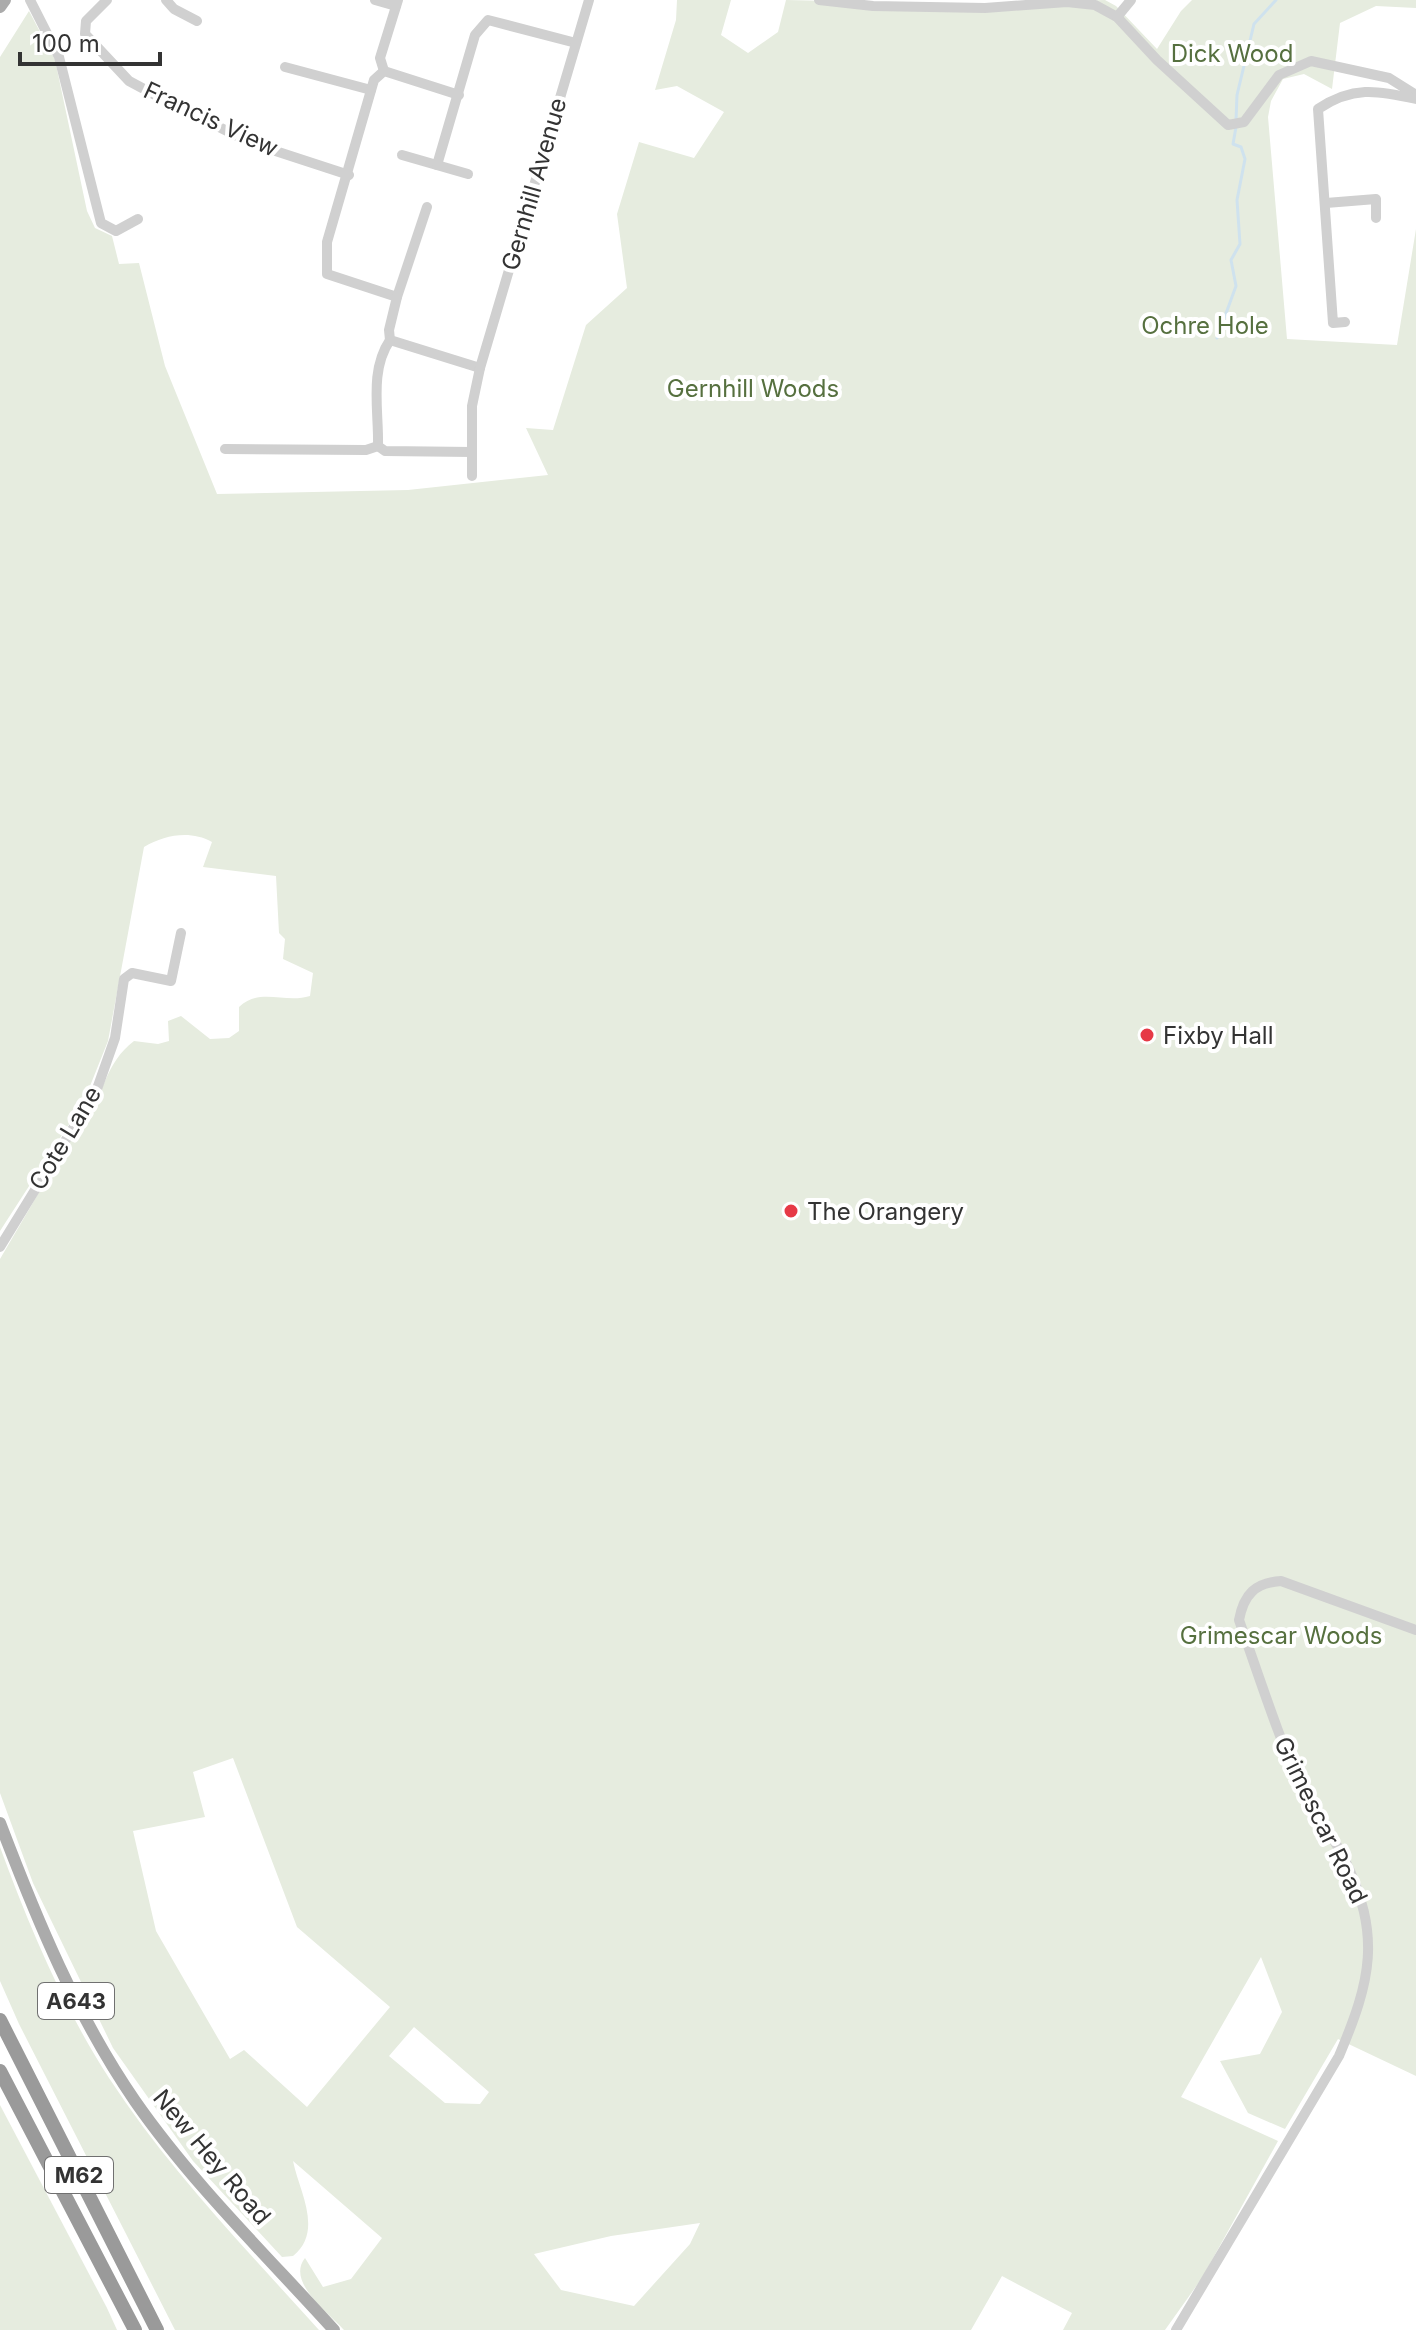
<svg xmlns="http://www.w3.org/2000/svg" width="1416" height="2330" viewBox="0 0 1416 2330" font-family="Inter,sans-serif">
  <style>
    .green { fill: #e6ecdf; fill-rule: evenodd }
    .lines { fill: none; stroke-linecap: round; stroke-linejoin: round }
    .stream { stroke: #cfe2ee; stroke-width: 3 }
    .minor { stroke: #d0d0d0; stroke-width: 10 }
    .major { stroke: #ababab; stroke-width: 12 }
    .highway { stroke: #9a9a9a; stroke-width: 14 }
    .poi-dot { fill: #e63946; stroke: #fff; stroke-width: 3 }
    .labels { text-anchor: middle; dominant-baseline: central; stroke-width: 8; stroke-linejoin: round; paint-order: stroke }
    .shield { fill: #fff; stroke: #707070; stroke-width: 2 }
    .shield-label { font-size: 22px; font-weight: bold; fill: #333 }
    .park-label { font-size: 24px; fill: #56703f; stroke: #fff }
    .street-label { font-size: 24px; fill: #333; stroke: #fff }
    .poi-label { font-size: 24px; fill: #333; stroke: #fff; text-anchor: start }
  </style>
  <rect width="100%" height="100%" fill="#fff"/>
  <g class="green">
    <path d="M677,0h54l-10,35 27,18 30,-21 8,-32 180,4 139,-4 11,6 41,43 24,-38 11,-11h224v8l-40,-2 -36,17 -8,66 -28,-15 -21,5 -12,22 -3,16 19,222 110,6 19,-116v1847l-78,-37 -53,90 -37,-16 -28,-52 40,-7 22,-42 -21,-55 -80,140 97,44 -76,137 -37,52h-102l9,-17 -70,-37 -31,54h-627c-16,-18 -58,-48 -39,-72l18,29 28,-8 31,-41 -89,-77c6,30 31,70 0,95l-11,1 -89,-96 -80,-113 -80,-165 -33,-90v-534l72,-123 9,-12h5c17,-29 19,-61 48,-83l24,3 11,-3 -1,-20 13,-5 29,23 19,-1 10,-7v-24c21,-20 46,-3 71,-11l3,-23 -30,-14 2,-20 -6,-6 -3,-57 -73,-9 9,-25c-22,-12 -47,-7 -68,5l-36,194 -24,60 -84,130v-1174l29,-46 26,49 32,151 8,17 17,8 7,28 20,-1 26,103 52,128 191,-4 140,-15 -22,-47 27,2 33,-105 41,-37 -10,-74 22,-72 55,16 30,-46 -47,-26 -22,4 21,-70zM233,1758l64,169 93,80 -83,100 -63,-57 -14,9 -74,-128 -23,-100 72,-14 -12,-45zM414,2027l75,65 -9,12 -35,-1 -56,-47zM700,2223l-10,21 -56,62 -73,-16 -27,-36 77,-18z"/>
    <path d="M0,1847c29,79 63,160 109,231 60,92 137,171 210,252h-144l-156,-306 -19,-43z"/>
    <polygon points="0,2105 107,2308 117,2330 0,2330"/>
  </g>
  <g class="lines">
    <g class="stream">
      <polyline points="1236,120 1237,95 1254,24 1276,0"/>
      <polyline points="1217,338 1236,286 1231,260 1240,244 1237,200 1245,159 1241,147 1233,144 1236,127"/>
    </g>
    <g class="minor">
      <polyline points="30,0 59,57 101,223 116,231 138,219"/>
      <polyline points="107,0 86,21 85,34 129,81 157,96 251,143 349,175"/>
      <polyline points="166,0 174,9 197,21"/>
      <polyline points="375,0 396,6"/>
      <polyline points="819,0 873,6 985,8 1067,2 1095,5 1117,17 1157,60 1228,125 1244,122 1279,75 1311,61 1389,78 1416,95"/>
      <polyline points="1117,17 1131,0"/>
      <polyline points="285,67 371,90"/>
      <polyline points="384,71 374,80 327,242 327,274 397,297 389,330 390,340 480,368"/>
      <polyline points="384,71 459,95"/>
      <polyline points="384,71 380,58 398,0"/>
      <polyline points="402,155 468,174"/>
      <polyline points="437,165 475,35 488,20 576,43"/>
      <polyline points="1326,203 1376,199 1376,218"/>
      <polyline points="397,297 427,207"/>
      <path d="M1345,322l-12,1 -15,-214c34,-23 59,-19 98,-10"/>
      <path d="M390,340c-21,31 -11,71 -12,106l7,5 87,1"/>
      <polyline points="225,449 366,450 378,446"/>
      <polyline points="472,476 472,406 480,368 589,0"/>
      <polyline points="0,1247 97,1089 115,1038 124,979 132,973 171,981 181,933"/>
      <path d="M1176,2330l163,-274c32,-76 43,-120 5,-198 -10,-22 -29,-39 -39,-61 -26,-58 -45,-118 -66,-177 5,-26 16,-37 42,-39l135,49"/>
    </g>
    <g class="major">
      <polyline points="0,7 5,0"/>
      <path d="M0,1823c37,97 76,192 135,278 57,82 132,155 199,229"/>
    </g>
    <g class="highway">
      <polyline points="0,2020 157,2330"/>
      <polyline points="0,2071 135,2330"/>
    </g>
  </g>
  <g class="poi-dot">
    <circle cx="1147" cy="1035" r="8"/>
    <circle cx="791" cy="1211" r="8"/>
  </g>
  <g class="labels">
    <g class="shield">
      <rect x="38" y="1983" width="76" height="36" rx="6"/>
      <rect x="45" y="2157" width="68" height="36" rx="6"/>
    </g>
    <g class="shield-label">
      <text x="76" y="2001">A643</text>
      <text x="79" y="2175">M62</text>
    </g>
    <g class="park-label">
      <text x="1232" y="53">Dick Wood</text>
      <text x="1205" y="325">Ochre Hole</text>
      <text x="753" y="388">Gernhill Woods</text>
      <text x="1281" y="1635">Grimescar Woods</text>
    </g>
    <g class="street-label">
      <text transform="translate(211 119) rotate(25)">Francis View</text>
      <text transform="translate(534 184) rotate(-74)">Gernhill Avenue</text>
      <text transform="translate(65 1138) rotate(-59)">Cote Lane</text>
      <text transform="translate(1321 1820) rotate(64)">Grimescar Road</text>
      <text transform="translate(212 2157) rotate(50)">New Hey Road</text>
    </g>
    <g class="poi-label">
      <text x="1163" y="1035">Fixby Hall</text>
      <text x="807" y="1211">The Orangery</text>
    </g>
  </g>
  <path d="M20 52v12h140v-12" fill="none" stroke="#333333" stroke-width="4"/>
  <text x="32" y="52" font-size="24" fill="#333333" stroke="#ffffff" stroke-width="6" paint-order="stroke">100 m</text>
</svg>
